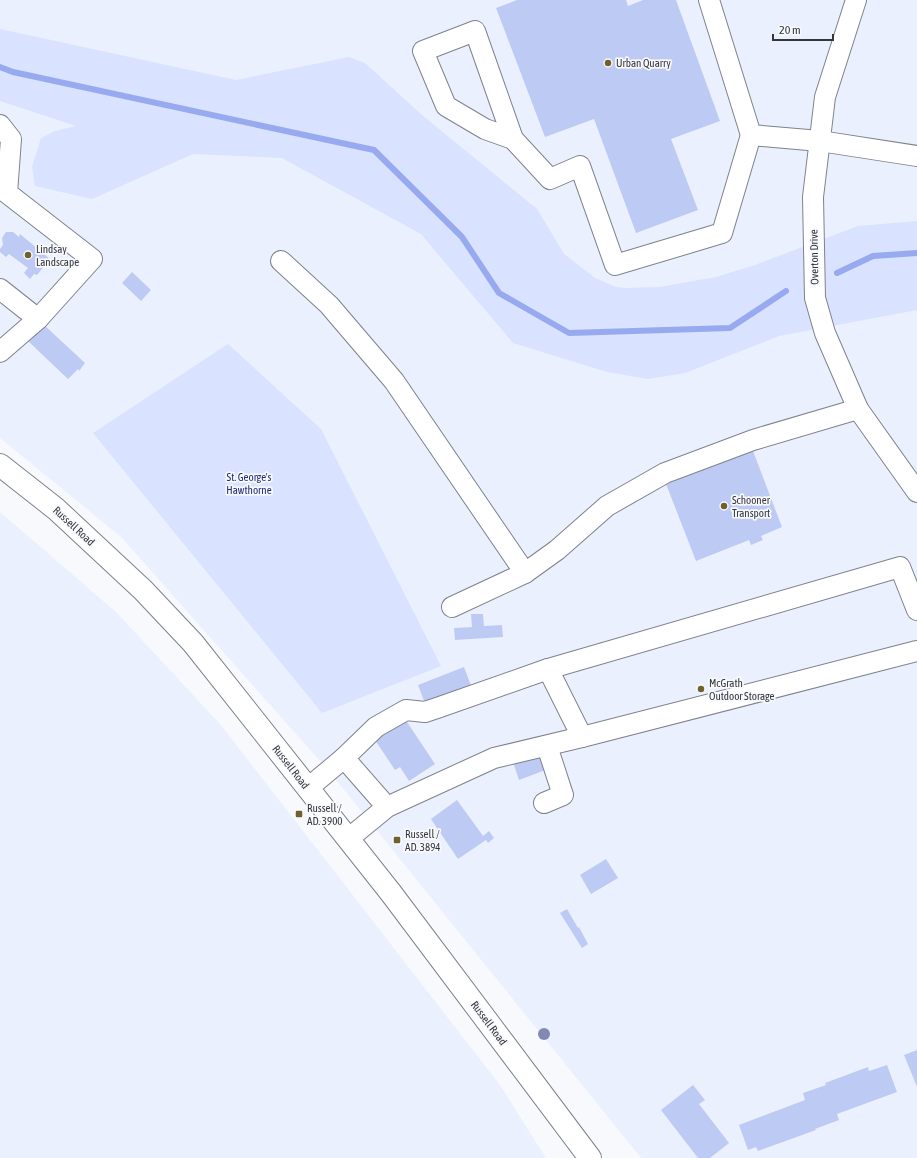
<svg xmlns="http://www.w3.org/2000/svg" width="917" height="1158" viewBox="0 0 917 1158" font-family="'Asap Condensed',sans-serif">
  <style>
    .built { fill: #ebf0ff }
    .green { fill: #d9e2ff }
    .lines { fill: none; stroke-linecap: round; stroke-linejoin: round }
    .stream { stroke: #97aaef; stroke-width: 6 }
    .building { fill: #bdcaf4 }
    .minor-casing { stroke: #7f828c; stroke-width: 22 }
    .major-casing { stroke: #7f828c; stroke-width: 24 }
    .minor { stroke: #fff; stroke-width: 20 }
    .major { stroke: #fff; stroke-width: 22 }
    .tree { fill: #8188b4 }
    .poi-dot { fill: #70602e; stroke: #f7f9fd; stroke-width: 1.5 }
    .labels { text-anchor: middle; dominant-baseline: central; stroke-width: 3.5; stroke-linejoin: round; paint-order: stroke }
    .poi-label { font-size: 11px; fill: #35363b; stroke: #f7f9fd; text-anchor: start }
    .street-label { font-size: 11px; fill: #35363b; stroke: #f7f9fd }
    .park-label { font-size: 11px; fill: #212b78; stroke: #f7f9fd }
  </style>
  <rect width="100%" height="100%" fill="#f7f9fd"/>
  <g class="built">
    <polygon points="0,0 917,0 917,1158 641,1158 328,770 121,537 0,438"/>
    <polygon points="0,512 116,612 220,724 500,1085 546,1158 0,1158"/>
  </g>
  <g class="green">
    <polygon points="0,29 236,80 349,57 365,63 422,115 537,209 564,254 595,278 616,287 625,288 660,287 716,277 755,265 858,226 917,221 917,310 779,336 685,373 648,379 607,372 513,343 421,234 282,158 193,154 92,199 35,186 32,167 41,138 55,131 76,126 0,101"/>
    <polygon points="228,344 321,429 441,666 322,713 93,433"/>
  </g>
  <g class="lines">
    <g class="stream">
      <polyline points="0,67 13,72 374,150 462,237 499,293 569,333 730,328 786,291"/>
      <polyline points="837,273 873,256 917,253"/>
    </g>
  </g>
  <g class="building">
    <polygon points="517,0 626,0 628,6 643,0 676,0 720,121 671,139 698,210 636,233 594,119 545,137 496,8"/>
    <polygon points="6,232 13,232 19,237 20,234 50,259 37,275 34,274 30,279 24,273 28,268 9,254 6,257 0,252 0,249 3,245 2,238"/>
    <polygon points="132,272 151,290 141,301 122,283"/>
    <polygon points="44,325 85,363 79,371 78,369 68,379 28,341"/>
    <polygon points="753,451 782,527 761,536 763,540 751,545 749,540 696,561 666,484"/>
    <polygon points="471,614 483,614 484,626 502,625 503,637 455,640 454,628 472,627"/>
    <polygon points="464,667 472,688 426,706 418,685"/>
    <polygon points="403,716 435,764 409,781 400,767 395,770 373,737"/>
    <polygon points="541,752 548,769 519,780 513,762"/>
    <polygon points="457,800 483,836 489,831 494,838 488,843 486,840 458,859 431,819"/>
    <polygon points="606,859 618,878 591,894 580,875"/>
    <polygon points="567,909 578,928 579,927 588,944 582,948 560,913"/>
    <polygon points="917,1050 917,1087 904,1055"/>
    <polygon points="887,1065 897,1092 837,1114 839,1120 815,1129 816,1130 758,1151 756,1147 748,1150 739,1125 805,1100 803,1093 826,1085 825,1083 868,1067 869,1071"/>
    <polygon points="693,1085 705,1100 699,1104 729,1143 710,1158 698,1158 661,1110"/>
  </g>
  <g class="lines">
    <g class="minor-casing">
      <g id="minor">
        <polyline points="709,0 751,135 820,141 917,156"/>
        <polyline points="856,0 825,97 813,197 815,298 825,333 858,409 917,492"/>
        <polyline points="0,125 11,139 7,193 92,259 38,319 0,352"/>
        <polyline points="513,139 485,129 446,106 423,51 475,31 513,139 550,179 580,166 615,265 722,233 751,135"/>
        <polyline points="281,261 329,305 394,381 525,573"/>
        <polyline points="0,289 38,319"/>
        <polyline points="452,607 525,573 557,550 607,506 665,473 753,440 858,409"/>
        <polyline points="582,737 548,669 900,567 917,610"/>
        <polyline points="344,758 376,727 406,710 425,712 437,708 548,669"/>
        <polyline points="308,788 344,758 387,807"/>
        <polyline points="544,803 563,795 547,746"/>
        <polyline points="348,839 387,807 494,758 582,737 917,651"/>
      </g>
    </g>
    <g class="major-casing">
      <polyline id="major" points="0,465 56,509 143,590 193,643 391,893 590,1158"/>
    </g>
    <use href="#minor" class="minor"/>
    <use href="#major" class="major"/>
  </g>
  <circle class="tree" cx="544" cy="1034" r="6"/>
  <g class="poi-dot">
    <circle cx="608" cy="63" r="4"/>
    <circle cx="28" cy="255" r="4"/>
    <circle cx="724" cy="506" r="4"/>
    <circle cx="701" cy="689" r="4"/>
    <rect x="295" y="810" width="8" height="8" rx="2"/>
    <rect x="393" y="836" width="8" height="8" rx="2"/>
  </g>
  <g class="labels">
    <g class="poi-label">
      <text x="616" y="63">Urban Quarry</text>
      <text x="36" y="249">Lindsay<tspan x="36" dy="13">Landscape</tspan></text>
      <text x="732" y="500">Schooner<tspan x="732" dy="13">Transport</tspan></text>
      <text x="709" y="683">McGrath<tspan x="709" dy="13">Outdoor Storage</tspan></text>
      <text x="307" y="808">Russell /<tspan x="307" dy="13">AD. 3900</tspan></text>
      <text x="405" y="834">Russell /<tspan x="405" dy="13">AD. 3894</tspan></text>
    </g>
    <g class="street-label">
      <text transform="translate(814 257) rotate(-91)">Overton Drive</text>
      <text transform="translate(74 526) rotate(43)">Russell Road</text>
      <text transform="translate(291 767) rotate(52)">Russell Road</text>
      <text transform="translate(489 1023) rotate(53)">Russell Road</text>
    </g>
    <g class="park-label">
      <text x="249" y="477">St. George's<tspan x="249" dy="13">Hawthorne</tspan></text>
    </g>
  </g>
  <path d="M773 34v6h60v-6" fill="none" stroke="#35363b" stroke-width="2"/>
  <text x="779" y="34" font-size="12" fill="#35363b" stroke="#f7f9fd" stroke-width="3" paint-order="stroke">20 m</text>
</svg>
